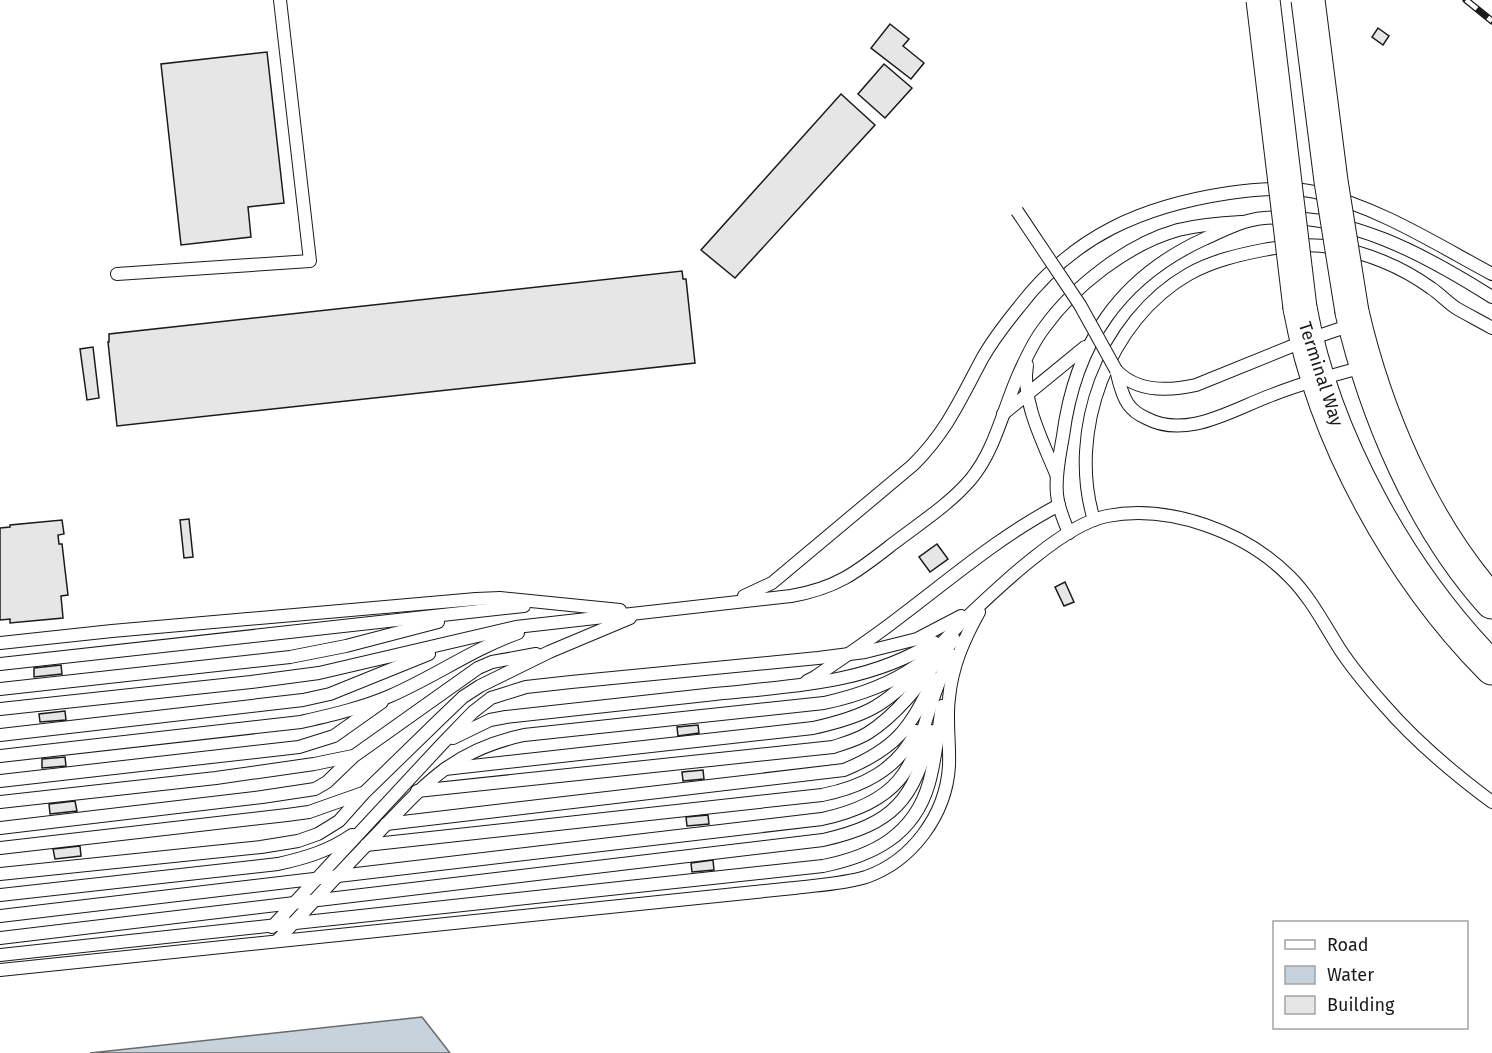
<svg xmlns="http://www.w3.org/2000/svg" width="1492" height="1053" viewBox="0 0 1492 1053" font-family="'Fira Sans',sans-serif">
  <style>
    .water { fill: #c6d2dc; stroke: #6a6a6a; stroke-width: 1.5 }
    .building { fill: #e6e6e6; stroke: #1a1a1a; stroke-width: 1.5 }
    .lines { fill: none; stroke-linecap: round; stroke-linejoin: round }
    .lane-casing { stroke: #1a1a1a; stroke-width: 14 }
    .secondary-casing { stroke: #1a1a1a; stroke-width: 35 }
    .lane { stroke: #fff; stroke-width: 12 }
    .secondary { stroke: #fff; stroke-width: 33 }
    .rail-casing { stroke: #1a1a1a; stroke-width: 7 }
    .rail { stroke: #fff; stroke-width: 4.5; stroke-dasharray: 14; stroke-linecap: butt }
    .lane-bridge-casing { stroke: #1a1a1a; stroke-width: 14; stroke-linecap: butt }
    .secondary-bridge-casing { stroke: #1a1a1a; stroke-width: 35; stroke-linecap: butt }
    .lane-bridge { stroke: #fff; stroke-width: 12 }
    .secondary-bridge { stroke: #fff; stroke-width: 33 }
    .labels { text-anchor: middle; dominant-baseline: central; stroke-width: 4.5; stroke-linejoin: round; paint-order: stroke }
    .street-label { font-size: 18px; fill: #1a1a1a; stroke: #fff }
  </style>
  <rect width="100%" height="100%" fill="#fff"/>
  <polygon class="water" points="422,1017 450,1053 90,1053"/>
  <g class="building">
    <polygon points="890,24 909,39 903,46 924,63 911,79 871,48"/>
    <polygon points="1378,28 1389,36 1383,45 1372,37"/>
    <polygon points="267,52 284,203 248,207 251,237 181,245 161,64"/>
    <polygon points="884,64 912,88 885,118 858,94"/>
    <polygon points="841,94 875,125 735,278 701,250"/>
    <polygon points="682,271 683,279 686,279 695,363 117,426 108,342 109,342 109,334"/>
    <polygon points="93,347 99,398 87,400 80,349"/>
    <polygon points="189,519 193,557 184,558 180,520"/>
    <polygon points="62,520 64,534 58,535 59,544 62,544 68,595 61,596 63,618 10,623 10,619 0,620 0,528 10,527 10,525"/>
    <polygon points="937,544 948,559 930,572 919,557"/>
    <polygon points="1065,582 1074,602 1064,606 1055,587"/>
    <polygon points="61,665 62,674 34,677 34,668"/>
    <polygon points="65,711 66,720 40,722 39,714"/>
    <polygon points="698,725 699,733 678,736 677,727"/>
    <polygon points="65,757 66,766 42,768 42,759"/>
    <polygon points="703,770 704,779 683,781 682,772"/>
    <polygon points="75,801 77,811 50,814 49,804"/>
    <polygon points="708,815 709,824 687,826 686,817"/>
    <polygon points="80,846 81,856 55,859 53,849"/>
    <polygon points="713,860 714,870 692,872 691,863"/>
  </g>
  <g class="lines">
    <g class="lane-casing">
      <g id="lane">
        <polyline points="117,274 310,261 280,0"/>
        <path d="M1027,365c-6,35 16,77 29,109"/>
        <path d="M1116,370c3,11 5,24 12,34 5,7 11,11 18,14 41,22 87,-9 126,-23 30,-12 61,-20 92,-28"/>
        <path d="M1117,371c20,21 52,20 79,14l111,-45 47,-16"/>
        <polyline points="1003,414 1085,347"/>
        <path d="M1094,520c-27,-88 14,-200 95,-246 23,-13 49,-19 74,-24 22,-4 46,-7 68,-3 35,5 71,20 100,41 9,6 16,14 25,20 12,7 24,13 36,20"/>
        <path d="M1069,533c-5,-12 -11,-25 -12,-39 -2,-19 3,-40 6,-58 12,-92 56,-158 141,-197 20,-9 38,-19 60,-21 83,-6 160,36 228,79"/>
        <path d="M744,596l28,-13 141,-118c34,-34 47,-65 69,-106 10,-18 24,-36 37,-52 54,-71 123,-101 210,-114 27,-4 58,-7 86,-1 63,15 121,52 177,82"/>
        <polyline points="0,643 112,631 476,599 500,598 620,610"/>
        <polyline points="0,664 524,606"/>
        <path d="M807,681l8,-4c29,-20 58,-39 86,-61 53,-40 99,-80 158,-111"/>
        <polyline points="0,689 290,657 346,646 438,622"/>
        <path d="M0,709l251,-27 68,-9 197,-46 275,-31c47,-8 67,-25 103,-53 26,-20 56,-39 77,-64 24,-29 32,-69 47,-103 7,-16 15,-34 26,-48 30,-42 84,-84 134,-98 21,-5 41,-7 63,-8"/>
        <polyline points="0,735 303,700 330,694 429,654"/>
        <path d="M453,738l37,-18 16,-3c70,-8 140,-15 209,-23 76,-8 153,-10 219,-52"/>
        <path d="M0,756l301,-34c30,-7 61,-14 89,-26 44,-19 83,-47 128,-63"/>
        <path d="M445,769l368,-41c54,-12 71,-22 110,-61"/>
        <polyline points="0,781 299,747 334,736 382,702"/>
        <path d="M417,791l416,-44c12,-4 24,-7 35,-14 35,-22 61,-62 86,-94"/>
        <polyline points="0,802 216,778 314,764 353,756"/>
        <path d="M386,824l458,-54c53,-22 65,-41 90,-91"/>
        <polyline points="0,828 262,797 315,789 327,782 354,756 478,668 492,662 536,654"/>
        <path d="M366,845l456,-50c40,-8 76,-25 94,-64"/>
        <polyline points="0,848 287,815 309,812 363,793"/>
        <polyline points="0,874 261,847 298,841 318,834 339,821 364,793 439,720 463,697 480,686 549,652 630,618"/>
        <path d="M0,895l278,-31c27,-6 51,-13 74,-29"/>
        <path d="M0,916l822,-97c111,-24 87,-83 129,-164"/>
        <polyline points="272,927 442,744 473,712 491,698 526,687 571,682 818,658 865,652 917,639 961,616"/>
        <path d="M0,938c275,-31 549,-67 823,-98 71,-16 91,-40 108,-109"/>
        <path d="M277,941c33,-36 66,-72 101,-108 47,-49 75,-83 146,-98l300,-32c32,-7 65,-18 92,-37 17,-12 31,-29 46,-44 24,-23 48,-46 74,-66 20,-16 46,-35 71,-40 63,-12 139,16 183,61 20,20 34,47 49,71 13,20 29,39 45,57 32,37 69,68 108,97"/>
        <path d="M0,955l823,-89c49,-10 91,-30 106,-83 7,-25 9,-51 13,-77"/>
        <path d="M0,970l794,-82c23,-3 49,-4 72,-11 46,-16 80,-62 83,-111 1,-23 -3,-46 0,-68 3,-32 15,-59 30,-86"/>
      </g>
    </g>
    <g class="secondary-casing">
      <g id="secondary">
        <path d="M1300,308c24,130 100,267 192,360"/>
        <path d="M1352,312c23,100 70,212 140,290"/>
      </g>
    </g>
    <use href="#lane" class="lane"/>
    <use href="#secondary" class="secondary"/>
    <g class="rail-casing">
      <polyline id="rail" points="1466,0 1492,21"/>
    </g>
    <use href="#rail" class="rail"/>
    <g class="lane-bridge-casing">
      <polyline id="lane-bridge" points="1017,211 1080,305 1116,370"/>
    </g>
    <g class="secondary-bridge-casing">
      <g id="secondary-bridge">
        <polyline points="1263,0 1300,308"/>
        <polyline points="1308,0 1331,181 1352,312"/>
      </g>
    </g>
    <use href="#lane-bridge" class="lane-bridge"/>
    <use href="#secondary-bridge" class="secondary-bridge"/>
  </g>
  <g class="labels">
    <g class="street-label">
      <text transform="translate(1321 374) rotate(72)">Terminal Way</text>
    </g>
  </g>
  <rect x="1273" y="921" width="195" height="108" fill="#ffffff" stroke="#a3a3a3" stroke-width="1.5"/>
  <rect x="1285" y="940" width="30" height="9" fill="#ffffff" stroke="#a3a3a3" stroke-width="1.5"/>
  <text x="1327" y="951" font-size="18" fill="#1a1a1a">Road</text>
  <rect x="1285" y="966" width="30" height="18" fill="#c6d2dc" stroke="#a3a3a3" stroke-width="1.5"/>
  <text x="1327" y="981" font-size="18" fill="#1a1a1a">Water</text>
  <rect x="1285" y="996" width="30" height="18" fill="#e6e6e6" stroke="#a3a3a3" stroke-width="1.5"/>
  <text x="1327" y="1011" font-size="18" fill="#1a1a1a">Building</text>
</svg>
